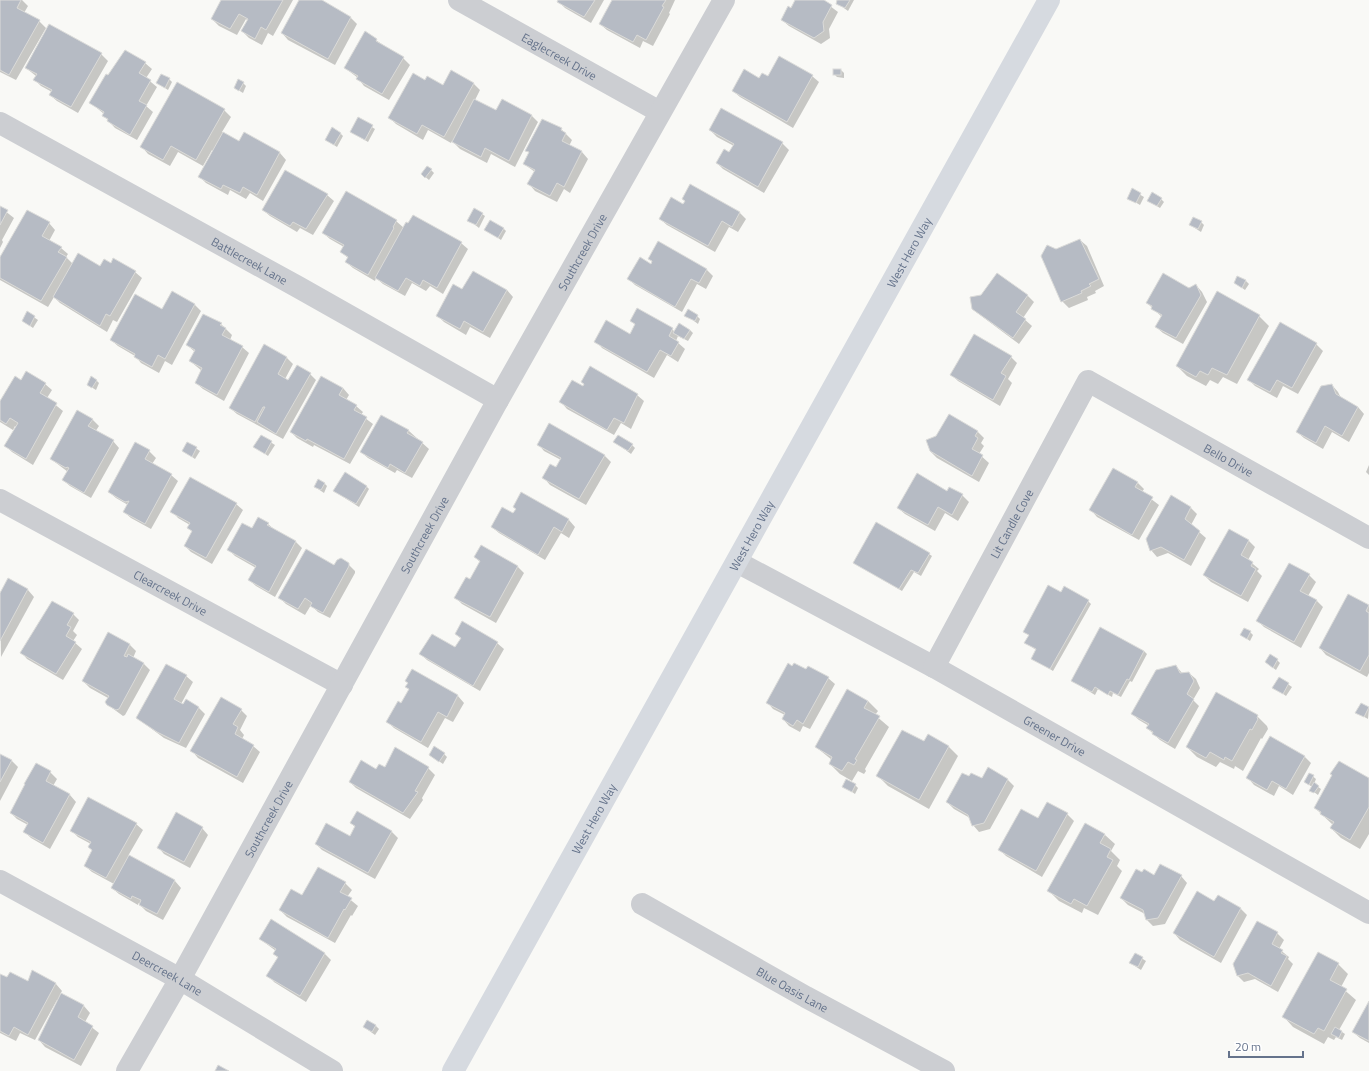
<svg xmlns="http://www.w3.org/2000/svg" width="1369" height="1071" viewBox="0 0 1369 1071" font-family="'Titillium Web',sans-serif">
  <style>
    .shadow { fill: #0003 }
    .building { fill: #b6bbc4; stroke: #dbdbd9 }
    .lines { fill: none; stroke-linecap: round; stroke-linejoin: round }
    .minor { stroke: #ccced2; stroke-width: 22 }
    .major { stroke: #d6dae0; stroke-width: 22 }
    .labels { text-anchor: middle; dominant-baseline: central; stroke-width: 4; stroke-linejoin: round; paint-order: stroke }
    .street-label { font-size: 12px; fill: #65738b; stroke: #fff }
  </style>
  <rect width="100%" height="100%" fill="#f9f9f6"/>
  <g class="shadow">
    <polygon points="0,0 22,0 28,6 24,13 39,21 46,28 16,80 0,72"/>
    <polygon points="223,0 293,0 273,36 268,33 262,45 249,38 242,31 248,21 246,19 237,35 219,26 212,19"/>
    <polygon points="300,0 319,0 351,18 357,24 335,65 288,40 282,33"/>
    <polygon points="559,0 604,0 591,23 565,8 558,1"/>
    <polygon points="613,0 675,0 669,13 670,14 653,46 643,41 640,48 607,30 600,24"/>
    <polygon points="796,0 822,0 838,12 829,29 830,38 821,44 789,26 782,20"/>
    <polygon points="839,0 854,0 848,11 837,3"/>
    <polygon points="365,33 403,58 410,65 389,100 364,86 358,78 345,68"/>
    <polygon points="101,54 108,61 78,113 57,101 50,95 52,92 41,86 35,80 36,76 26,68"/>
    <polygon points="145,63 152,69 146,78 157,87 146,106 153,112 137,140 115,128 103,115 104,114 91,103 109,77"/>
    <polygon points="834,70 841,70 844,73 844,78 837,77 834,74"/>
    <polygon points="451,72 474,84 480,90 475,100 497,111 502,101 532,116 538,122 515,167 491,154 487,163 460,149 452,141 451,143 428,130 423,140 396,124 390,118 425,82 443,86"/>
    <polygon points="812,76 819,82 793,128 740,97 733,91 760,79"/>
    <polygon points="169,79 172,82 168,90 157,83"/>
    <polygon points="243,83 246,86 243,93 235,88"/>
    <polygon points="224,110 231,117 222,132 240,142 244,133 280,153 286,160 263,201 250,193 246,199 230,190 228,195 206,183 199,176 214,151 212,150 203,166 178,152 170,166 148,154 142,147"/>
    <polygon points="359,119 375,129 368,142 351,132"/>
    <polygon points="561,129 572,140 569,146 582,152 588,159 570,193 564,189 557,202 535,191 529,184 535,172 524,164 530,153 527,150"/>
    <polygon points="710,130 782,143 789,150 764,193 723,169 717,163 730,154 734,146 717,137"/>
    <polygon points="340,133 343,136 337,147 326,140"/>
    <polygon points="431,170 434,173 429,180 422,174"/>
    <polygon points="1132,190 1144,197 1140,205 1128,198"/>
    <polygon points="327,195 334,201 313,235 300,228 297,232 270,216 263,210"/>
    <polygon points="1161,199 1164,202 1160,208 1148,201"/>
    <polygon points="684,205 739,212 746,219 738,232 729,227 715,252 667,225 660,219"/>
    <polygon points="0,207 14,218 2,240 3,242 0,248"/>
    <polygon points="482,214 485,216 479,228 469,220"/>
    <polygon points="396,221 404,228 461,243 468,249 443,294 430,286 426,291 412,283 405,296 383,284 376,278 375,281 353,268 346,262 348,258 341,252 344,247 330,239 323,233"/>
    <polygon points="1201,222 1204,225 1201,232 1190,225"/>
    <polygon points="49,223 55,230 49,241 61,248 68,254 66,257 73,264 135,272 142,278 117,322 113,320 107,332 60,303 54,297 48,307 0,280 0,259"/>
    <polygon points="503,228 506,231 501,240 486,230"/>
    <polygon points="1080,240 1087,246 1104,286 1095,291 1096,293 1087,297 1088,300 1069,308 1062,301 1056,250"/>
    <polygon points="659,242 707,270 713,276 706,289 697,284 682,312 635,285 629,279 651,265 653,262 650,259"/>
    <polygon points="1246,281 1249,284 1245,290 1235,283"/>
    <polygon points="1196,285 1202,292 1207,302 1183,344 1163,333 1156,327 1162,317 1147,303"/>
    <polygon points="507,290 513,297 490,338 470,327 466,335 444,322 437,315 463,291"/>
    <polygon points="172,293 195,305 201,311 172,365 165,361 159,373 141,363 135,356 118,346 111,340 162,310"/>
    <polygon points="1217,293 1259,316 1269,326 1237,384 1223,377 1218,384 1210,380 1206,386 1187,376 1177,366"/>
    <polygon points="1027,295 1034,302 1023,318 1032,326 1019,344 972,309"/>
    <polygon points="28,313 38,320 33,328 23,321"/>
    <polygon points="686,315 697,316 700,319 698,324"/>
    <polygon points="631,321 672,329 675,332 690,330 693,333 688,341 678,336 676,341 685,349 678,362 667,355 654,378 602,348 596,341 630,335 636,325"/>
    <polygon points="221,324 232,335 230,340 242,347 249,353 224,401 203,389 196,383 202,371 190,361 195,352 187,345"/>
    <polygon points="1316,344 1323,351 1298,394 1283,386 1277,398 1255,386 1248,379"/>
    <polygon points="265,346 287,358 293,364 285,379 289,381 310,374 316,380 283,439 237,414 230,408"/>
    <polygon points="1011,357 1017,363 1008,379 1012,383 1000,406 958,381 952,375"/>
    <polygon points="96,380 99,383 96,390 88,385"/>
    <polygon points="21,381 45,384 52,390 47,398 63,411 33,465 12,452 6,446 17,427 15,426 13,430 0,422 0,403"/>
    <polygon points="585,384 637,395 644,401 631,429 621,423 614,435 567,409 561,402"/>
    <polygon points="1332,385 1338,392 1341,398 1358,407 1364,414 1349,442 1332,432 1323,449 1304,438 1297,432"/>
    <polygon points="343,388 349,395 346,400 356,406 363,412 361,415 373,424 350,464 314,445 313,447 297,438 291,432"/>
    <polygon points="381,416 409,431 429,449 412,478 397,470 395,473 368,458 361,452"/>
    <polygon points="92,419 99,426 95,432 113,441 119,448 91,498 70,486 63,480 68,472 51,459"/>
    <polygon points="977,431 984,438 981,443 984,446 979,454 989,463 979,482 937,458 930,451"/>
    <polygon points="261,436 275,445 268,456 255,447"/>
    <polygon points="615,442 632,445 635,448 631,454"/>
    <polygon points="188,443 200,451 195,459 183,451"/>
    <polygon points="538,444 604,455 611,462 586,505 550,485 544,478 556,468 561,460 544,451"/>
    <polygon points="149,451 156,458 152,464 171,475 178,481 151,529 131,518 124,512 128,505 116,498 109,492"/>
    <polygon points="1369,465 1369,475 1366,472"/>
    <polygon points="324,483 327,486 324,493 315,487"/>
    <polygon points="1138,483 1144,489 1142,492 1159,505 1139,540 1097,517 1091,510"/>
    <polygon points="366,486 369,489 359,507 337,493"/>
    <polygon points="950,488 962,495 969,502 958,521 945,513 935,531 905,514 898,508 948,492"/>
    <polygon points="522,493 569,520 575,527 569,538 561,533 545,560 499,533 492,527 513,515"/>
    <polygon points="1171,497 1191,508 1197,514 1191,525 1206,538 1191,566 1168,553 1157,557 1151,550"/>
    <polygon points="236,504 243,510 212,564 191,552 185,546 193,532 189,528 190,525 178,518 172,511"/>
    <polygon points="268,524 275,530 296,542 302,548 275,597 256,586 249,580 256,568 235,556 228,549 252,530"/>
    <polygon points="1229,530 1249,541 1255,547 1248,560 1259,569 1257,571 1262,576 1248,602 1211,582 1204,575"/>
    <polygon points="481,546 518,567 524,573 496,623 462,604 456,598 470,580 480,562 475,557"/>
    <polygon points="929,554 932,556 921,576 914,572 902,591 854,563"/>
    <polygon points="348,564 355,571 355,573 330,618 318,612 311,605 305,615 286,604 280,598 334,566"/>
    <polygon points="1309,575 1316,582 1308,596 1317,601 1323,607 1301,648 1264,627 1258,621"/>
    <polygon points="8,580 28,590 34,597 1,657 0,595"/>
    <polygon points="1061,594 1088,601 1091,604 1053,671 1032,658 1036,650 1026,643 1030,636 1024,632"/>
    <polygon points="1349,595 1369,606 1369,673 1367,677 1326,655 1320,648"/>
    <polygon points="73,614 79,620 73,631 77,635 73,641 82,649 63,680 27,659 21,652"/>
    <polygon points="1250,632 1253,635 1250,641 1241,635"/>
    <polygon points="109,633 130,645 136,651 133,658 144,664 150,670 125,715 123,716 108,705 108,698 90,688 83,681"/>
    <polygon points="456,634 497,643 504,649 480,691 427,660 421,654 456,649 461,639"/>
    <polygon points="1144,651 1147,654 1132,682 1130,681 1121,697 1113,693 1112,697 1098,689 1095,695 1072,681"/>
    <polygon points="1277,660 1280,663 1276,670 1269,665"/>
    <polygon points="1176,666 1183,674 1189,673 1196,679 1200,688 1193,700 1199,706 1175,749 1160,740 1147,728 1149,726 1139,720 1132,714"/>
    <polygon points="793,667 828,678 835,684 810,729 803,726 800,732 789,726 783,719 785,715 773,709 767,702"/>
    <polygon points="413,670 458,696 464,703 453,722 445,718 428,748 394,728 387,721 402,704 410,690 406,687"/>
    <polygon points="186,676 193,682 181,704 184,706 186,701 199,708 205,714 186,748 164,738 137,718"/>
    <polygon points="1279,678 1292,687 1286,696 1273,687"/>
    <polygon points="868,701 878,711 875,715 889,727 865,769 866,771 864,774 858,771 852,781 840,774 830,764 832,760 816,747"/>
    <polygon points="1361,704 1369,708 1368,719 1357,713"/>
    <polygon points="241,710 247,716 240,730 244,735 242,739 253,746 260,752 243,783 198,758 192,751"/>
    <polygon points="1257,716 1267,726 1268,729 1262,739 1261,738 1243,771 1235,766 1234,769 1220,762 1216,767 1197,757 1187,747"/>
    <polygon points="924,743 948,746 958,756 929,809 888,786 878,776"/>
    <polygon points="444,754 447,757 443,764 430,755"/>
    <polygon points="0,755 11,760 18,767 0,801"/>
    <polygon points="1304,756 1311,763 1293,795 1279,786 1274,796 1254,785 1248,778"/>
    <polygon points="385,768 428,768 435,775 422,798 423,800 410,819 356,788 350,782 376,770"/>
    <polygon points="988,769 1008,780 1014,786 990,829 979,832 973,825 970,818 954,809 947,802 969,778 982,780"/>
    <polygon points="50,772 57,779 53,786 70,795 76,802 50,849 31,838 25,832 28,825 17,819 11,813"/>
    <polygon points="1310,774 1316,779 1314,784 1321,789 1318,795 1311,790 1312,787 1305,782"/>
    <polygon points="1369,779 1369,834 1360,849 1341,838 1331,828 1333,825 1315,808"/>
    <polygon points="855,785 858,788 855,794 843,786"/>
    <polygon points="1067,814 1074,821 1042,877 1006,856 1000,850 1038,820"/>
    <polygon points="351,823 391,831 398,838 375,879 322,850 316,844 350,837 356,828"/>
    <polygon points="136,824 143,830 128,856 175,881 181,888 163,920 146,911 138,903 138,905 119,894 112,888 114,884 92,872 85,866 93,851 89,847 91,844 78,837 72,831"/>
    <polygon points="202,828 208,835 190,868 164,854 158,847"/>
    <polygon points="1105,835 1115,844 1111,851 1120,860 1117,866 1122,871 1098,915 1084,908 1082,913 1059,901 1049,891"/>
    <polygon points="1155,876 1181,876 1187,883 1165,924 1153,926 1147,920 1145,914 1128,905 1121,898"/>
    <polygon points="345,883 352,890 347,897 358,906 352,916 351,915 335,943 287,917 280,910 302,896"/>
    <polygon points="1218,896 1241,909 1247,915 1221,963 1180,940 1174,933 1215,902"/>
    <polygon points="1277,933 1284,940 1279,949 1289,957 1288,959 1293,964 1278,992 1255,979 1244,982 1238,976"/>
    <polygon points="260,939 324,953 331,960 306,1002 274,982 268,975 278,958 274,954 276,951"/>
    <polygon points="1135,954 1146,961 1141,970 1130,963"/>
    <polygon points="1338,964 1348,974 1341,987 1356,1000 1339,1030 1345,1034 1342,1040 1336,1037 1334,1040 1328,1037 1324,1044 1293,1027 1284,1017"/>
    <polygon points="32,971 56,984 62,991 60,994 84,1006 90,1013 85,1022 99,1033 81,1066 45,1047 39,1040 58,1001 57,1000 35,1040 20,1033 16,1041 0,1033 0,976 28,983"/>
    <polygon points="1369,1003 1369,1043 1360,1038 1353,1032"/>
    <polygon points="376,1026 379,1029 375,1035 364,1027"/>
  </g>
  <g class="building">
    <polygon points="0,0 21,0 17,8 40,20 9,75 0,70"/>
    <polygon points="221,0 283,0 266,30 261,27 255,39 241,31 248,19 239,14 230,29 211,19"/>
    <polygon points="299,0 322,0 351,17 328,59 281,33"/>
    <polygon points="558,0 595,0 584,17 557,2"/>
    <polygon points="612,0 666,0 662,6 664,7 646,40 637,35 633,42 599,24"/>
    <polygon points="795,0 824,0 832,5 823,22 824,31 814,38 781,20 788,6 791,8"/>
    <polygon points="837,0 850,0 845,8 836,4"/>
    <polygon points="49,24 102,53 71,107 49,95 52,90 33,80 37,74 25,68"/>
    <polygon points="365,31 377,39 376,41 404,57 382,94 356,79 358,76 344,68"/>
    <polygon points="125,50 146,62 139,73 151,80 139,101 147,105 130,135 107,121 108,119 102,116 104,112 89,103 106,74 108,75"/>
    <polygon points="779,56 813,75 787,122 732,91 744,69 759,78 762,73 768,76"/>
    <rect x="833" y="69" width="8" height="6"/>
    <polygon points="451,70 474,83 444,137 422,125 417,134 388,118 413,73 425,80 427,76 443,85"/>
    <polygon points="161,74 170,78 165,88 156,83"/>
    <polygon points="238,79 244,82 239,91 234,88"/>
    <polygon points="177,82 225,109 196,160 171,146 163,160 140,147"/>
    <polygon points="474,99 496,110 502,99 532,115 509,161 485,148 481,157 452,142"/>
    <polygon points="721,108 783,142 758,187 716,163 724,149 729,152 734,144 709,130"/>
    <polygon points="358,117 373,125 365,140 350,132"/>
    <polygon points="542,119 562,128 561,130 566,133 562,141 582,151 564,187 557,183 550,196 527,184 535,170 523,164 529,152 525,151"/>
    <polygon points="332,127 341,133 334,145 325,140"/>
    <polygon points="223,132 239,141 244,132 280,152 257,195 243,187 240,193 223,185 221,189 198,177"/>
    <polygon points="427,166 432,169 425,178 421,174"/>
    <polygon points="285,170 328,194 306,229 293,222 290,226 262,210"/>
    <polygon points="690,184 740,212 732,227 722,221 708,246 659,219 671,197 683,204 685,201 682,199"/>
    <polygon points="1132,188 1141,193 1136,203 1127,199"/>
    <polygon points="346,191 397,220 393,227 394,228 368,275 345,262 348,257 340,252 344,245 322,233"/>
    <polygon points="1152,192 1162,198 1157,206 1147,201"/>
    <polygon points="0,206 8,210 0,225"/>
    <polygon points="474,208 483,213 476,225 467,221"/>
    <polygon points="27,210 50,222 42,236 62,247 58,252 67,257 41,301 0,278 0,257"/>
    <polygon points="413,215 462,242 437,288 423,280 420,286 406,278 398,291 375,278 406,222 408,223"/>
    <polygon points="1193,217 1202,221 1198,229 1189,225"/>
    <polygon points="490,220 504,228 498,238 484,230"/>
    <polygon points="1080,239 1099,279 1089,284 1091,286 1081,291 1082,293 1061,302 1041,256 1047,245 1056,249"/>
    <polygon points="658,241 707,269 699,283 691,279 675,307 627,279 640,257 651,264 652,261 648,259"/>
    <polygon points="78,253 100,266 104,259 111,263 113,258 136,271 110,316 106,314 100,326 53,297"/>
    <polygon points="473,271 507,290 483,332 464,321 460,329 436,316 453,284 462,289"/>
    <polygon points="997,273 1028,295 1016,312 1026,319 1013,338 972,309 970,297 981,295"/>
    <polygon points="1163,273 1189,288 1196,284 1201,295 1176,338 1155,327 1162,315 1151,309 1152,306 1146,303"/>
    <polygon points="1237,276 1246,280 1242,288 1234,283"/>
    <polygon points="172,291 195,304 165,359 158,355 152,367 134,357 135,354 110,340 135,294 162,309"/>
    <polygon points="1217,291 1260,315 1227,375 1212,368 1208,375 1200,371 1196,377 1176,366"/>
    <polygon points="637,308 673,328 669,336 679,342 671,356 660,350 647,372 594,342 606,320 630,334 635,324 630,321"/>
    <polygon points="688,309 698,315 695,321 684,316"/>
    <polygon points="27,311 35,316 30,326 22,321"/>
    <polygon points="203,314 222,323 220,325 226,328 222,335 243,346 217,395 195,383 202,368 189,361 195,350 186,345"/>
    <polygon points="1280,322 1317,343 1292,388 1277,380 1270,392 1247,380"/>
    <polygon points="679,323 690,330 684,339 673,333"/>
    <polygon points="974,334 1012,356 1001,373 1006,376 993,400 950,375"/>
    <polygon points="264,344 287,357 278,374 288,380 297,365 311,373 276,434 257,422 265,407 263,407 255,422 229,408"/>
    <polygon points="590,366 638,394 624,423 614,418 607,430 559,402 572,380 583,386 584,384 581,382"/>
    <polygon points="26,371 46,383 40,393 57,403 26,459 4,446 18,423 10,418 6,424 0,420 0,401 15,376 21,380"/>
    <polygon points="91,376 97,380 92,388 87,385"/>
    <polygon points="321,376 343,388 339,395 357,405 354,410 367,417 344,459 307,439 306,441 290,432"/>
    <polygon points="1332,384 1336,394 1358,407 1342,436 1325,426 1316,443 1296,432 1321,386"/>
    <polygon points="77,410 93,419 88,426 114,440 84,493 62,480 69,468 67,467 66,468 50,459"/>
    <polygon points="949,414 978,431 975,436 978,438 972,449 983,455 972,476 930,451 926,440 936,436"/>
    <polygon points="381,415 409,430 407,433 423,442 405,473 390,464 388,468 360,452"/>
    <polygon points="549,423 605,455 579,499 542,478 550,464 556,467 561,458 537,445"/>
    <polygon points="261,435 272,441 265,454 253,447"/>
    <polygon points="618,435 633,444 628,451 613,442"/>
    <polygon points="135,442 150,450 145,459 172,474 145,524 123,512 129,501 125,502 108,492"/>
    <polygon points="187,442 197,447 192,457 182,451"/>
    <polygon points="1113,468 1138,482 1135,487 1153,497 1132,535 1089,510"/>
    <polygon points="345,472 367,486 356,504 333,491"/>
    <polygon points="917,473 947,491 949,487 963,494 952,515 938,507 928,525 897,508"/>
    <polygon points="190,477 237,503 206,558 184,546 192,531 187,528 190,523 170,512"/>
    <polygon points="318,479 325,483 321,490 314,487"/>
    <polygon points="521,492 569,519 562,532 554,527 538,555 491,527 502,507 513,513 516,509 513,507"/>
    <polygon points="1171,495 1191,507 1185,519 1200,531 1184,560 1161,547 1150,551 1146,539"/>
    <polygon points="258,517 269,523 267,525 296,541 269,592 248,580 256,566 227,550 242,523 252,528"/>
    <polygon points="876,522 930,553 918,573 911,570 899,589 853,563"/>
    <polygon points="1229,529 1249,540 1241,555 1253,562 1251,566 1256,569 1241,596 1203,575"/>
    <polygon points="481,545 518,566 490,617 454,598 466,577 470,579 480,561 474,557"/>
    <polygon points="306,549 334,565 337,560 341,558 349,563 349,566 323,613 310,606 312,603 305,598 298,609 278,598"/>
    <polygon points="1289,563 1310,574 1300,591 1317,600 1294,642 1256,621"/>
    <polygon points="8,578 28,589 0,641 0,593"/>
    <polygon points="1048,585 1061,592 1064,586 1089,600 1050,669 1031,659 1036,649 1024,643 1029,635 1023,632"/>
    <polygon points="1348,594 1369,605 1366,611 1369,613 1369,655 1360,671 1319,648"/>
    <polygon points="52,601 74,613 67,625 71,627 66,636 76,642 56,674 20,653"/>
    <polygon points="462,621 498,642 473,686 419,654 432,634 455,647 461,638 455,634"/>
    <polygon points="1100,627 1144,651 1129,680 1127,679 1118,695 1110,691 1108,695 1095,687 1092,692 1071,681"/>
    <polygon points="1244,628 1251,631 1247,639 1240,635"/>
    <polygon points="108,632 130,644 124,656 127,657 128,654 144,663 119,709 116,710 107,705 105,702 109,696 82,681"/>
    <polygon points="1270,654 1278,659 1273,668 1265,662"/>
    <polygon points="788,663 792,666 794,663 806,669 808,666 829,677 803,724 797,720 793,726 782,719 785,713 766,703"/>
    <polygon points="166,664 187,675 174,699 183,704 186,699 199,707 179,743 157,732 136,718"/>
    <polygon points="1176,665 1180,673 1189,672 1194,681 1187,694 1194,699 1168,743 1152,734 1153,732 1146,728 1149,724 1131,714 1156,670"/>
    <polygon points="412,669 458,695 447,717 438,712 421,742 386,722 398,701 401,703 409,689 405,687 408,683 405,681"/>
    <polygon points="1279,677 1289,683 1283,694 1272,688"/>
    <polygon points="847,689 868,701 864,708 880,716 855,759 857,760 854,765 848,762 842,771 829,764 832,757 815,747"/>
    <polygon points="1216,692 1258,715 1257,718 1258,719 1252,730 1250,729 1232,761 1225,757 1224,760 1210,752 1206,758 1186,747"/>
    <polygon points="221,697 242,709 233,724 238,727 235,734 254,745 237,777 190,751"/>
    <polygon points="1361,703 1369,707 1364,717 1355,713"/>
    <polygon points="902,730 924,741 928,734 949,746 919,800 876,776"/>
    <polygon points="1270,736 1305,756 1286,789 1272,781 1267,790 1246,778"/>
    <polygon points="434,746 445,753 439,762 429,755"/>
    <polygon points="395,747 429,767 415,791 418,792 403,813 349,782 361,760 376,769 379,764 385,767"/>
    <polygon points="0,754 12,760 0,782"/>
    <polygon points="1339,761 1369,778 1369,807 1350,840 1330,828 1334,822 1320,814 1321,812 1314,808 1332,775 1330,774"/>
    <polygon points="36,763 51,771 46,781 70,794 43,843 23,832 28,823 10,813 25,784 24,784"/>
    <polygon points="988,767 1008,779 984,823 972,826 968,815 946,802 962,773 969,776 971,773 982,778"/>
    <polygon points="1309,773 1314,775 1309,785 1304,782"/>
    <polygon points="846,779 856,784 852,792 842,787"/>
    <polygon points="1314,782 1319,786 1314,793 1309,791"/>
    <polygon points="88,797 137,823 106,878 84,866 92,850 88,847 91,842 70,831"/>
    <polygon points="1047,802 1068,813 1036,871 998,850 1021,809 1038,818"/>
    <polygon points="357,811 392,831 368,873 315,844 326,823 350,836 355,826 350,823"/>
    <polygon points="176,812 203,827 184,862 157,848"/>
    <polygon points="1085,823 1105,834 1100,843 1111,849 1107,857 1113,860 1087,906 1074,899 1071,904 1047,891"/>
    <polygon points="129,855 175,880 157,914 139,905 141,900 132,896 131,899 111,888"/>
    <polygon points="1160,864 1182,875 1158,918 1146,920 1143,910 1120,898 1136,869 1142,872 1144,869 1154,875"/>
    <polygon points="318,867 346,882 340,892 352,898 345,910 344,909 328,938 279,910 291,889 302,895"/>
    <polygon points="1197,891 1214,901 1218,895 1241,908 1214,957 1173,933"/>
    <polygon points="271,919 325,953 300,996 266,976 278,957 273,954 276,949 259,939"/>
    <polygon points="1257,921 1278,932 1272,944 1283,950 1281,953 1287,956 1271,986 1248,973 1237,976 1233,964"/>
    <polygon points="1318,952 1339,963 1330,980 1347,989 1324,1031 1318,1028 1314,1034 1282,1017"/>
    <polygon points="1135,953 1143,957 1138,967 1129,963"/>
    <polygon points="32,970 56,983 28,1035 14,1027 9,1036 0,1031 0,974 7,977 10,972 28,981"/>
    <polygon points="61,993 84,1005 78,1017 93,1026 74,1060 38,1040"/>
    <polygon points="1369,1001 1369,1041 1352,1032"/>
    <polygon points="367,1020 376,1025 372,1032 363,1027"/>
    <polygon points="1335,1027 1342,1031 1339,1038 1331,1034"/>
    <polygon points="218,1065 229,1071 215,1071"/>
  </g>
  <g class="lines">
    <g class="minor">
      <path id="s1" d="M459,0l201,112"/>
      <path id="s2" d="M0,123l298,164 200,113"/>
      <path id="s3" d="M0,500l342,185"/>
      <path id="s4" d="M737,562l197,105 435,246"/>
      <path id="s5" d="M934,667l154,-286 281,157"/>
      <path id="s6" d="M0,881l180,98 152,92"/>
      <path id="s7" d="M642,904l164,93 138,74"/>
      <path id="s8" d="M127,1071l53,-92 318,-579 226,-400"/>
    </g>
    <path class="major" id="s9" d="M453,1071l596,-1071"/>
  </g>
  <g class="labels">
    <g class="street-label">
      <text stroke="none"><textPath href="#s1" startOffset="115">Eaglecreek Drive</textPath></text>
      <text stroke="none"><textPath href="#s8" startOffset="937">Southcreek Drive</textPath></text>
      <text stroke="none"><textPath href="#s9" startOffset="937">West Hero Way</textPath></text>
      <text stroke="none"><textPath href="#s2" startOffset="285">Battlecreek Lane</textPath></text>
      <text stroke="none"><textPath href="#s5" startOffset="486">Bello Drive</textPath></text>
      <text stroke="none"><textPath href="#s5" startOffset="163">Lit Candle Cove</textPath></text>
      <text stroke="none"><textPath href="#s8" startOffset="613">Southcreek Drive</textPath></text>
      <text stroke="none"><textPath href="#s9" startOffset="613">West Hero Way</textPath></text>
      <text stroke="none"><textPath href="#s3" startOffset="194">Clearcreek Drive</textPath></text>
      <text stroke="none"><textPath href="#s4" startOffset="362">Greener Drive</textPath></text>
      <text stroke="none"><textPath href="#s8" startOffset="289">Southcreek Drive</textPath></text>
      <text stroke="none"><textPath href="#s9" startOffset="289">West Hero Way</textPath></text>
      <text stroke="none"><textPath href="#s6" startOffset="191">Deercreek Lane</textPath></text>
      <text stroke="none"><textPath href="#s7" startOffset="173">Blue Oasis Lane</textPath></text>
    </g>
  </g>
  <path d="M1229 1051v6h74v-6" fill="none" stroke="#65738b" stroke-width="2"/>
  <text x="1235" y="1051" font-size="12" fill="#65738b" stroke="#ffffff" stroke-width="3" paint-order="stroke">20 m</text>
</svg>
